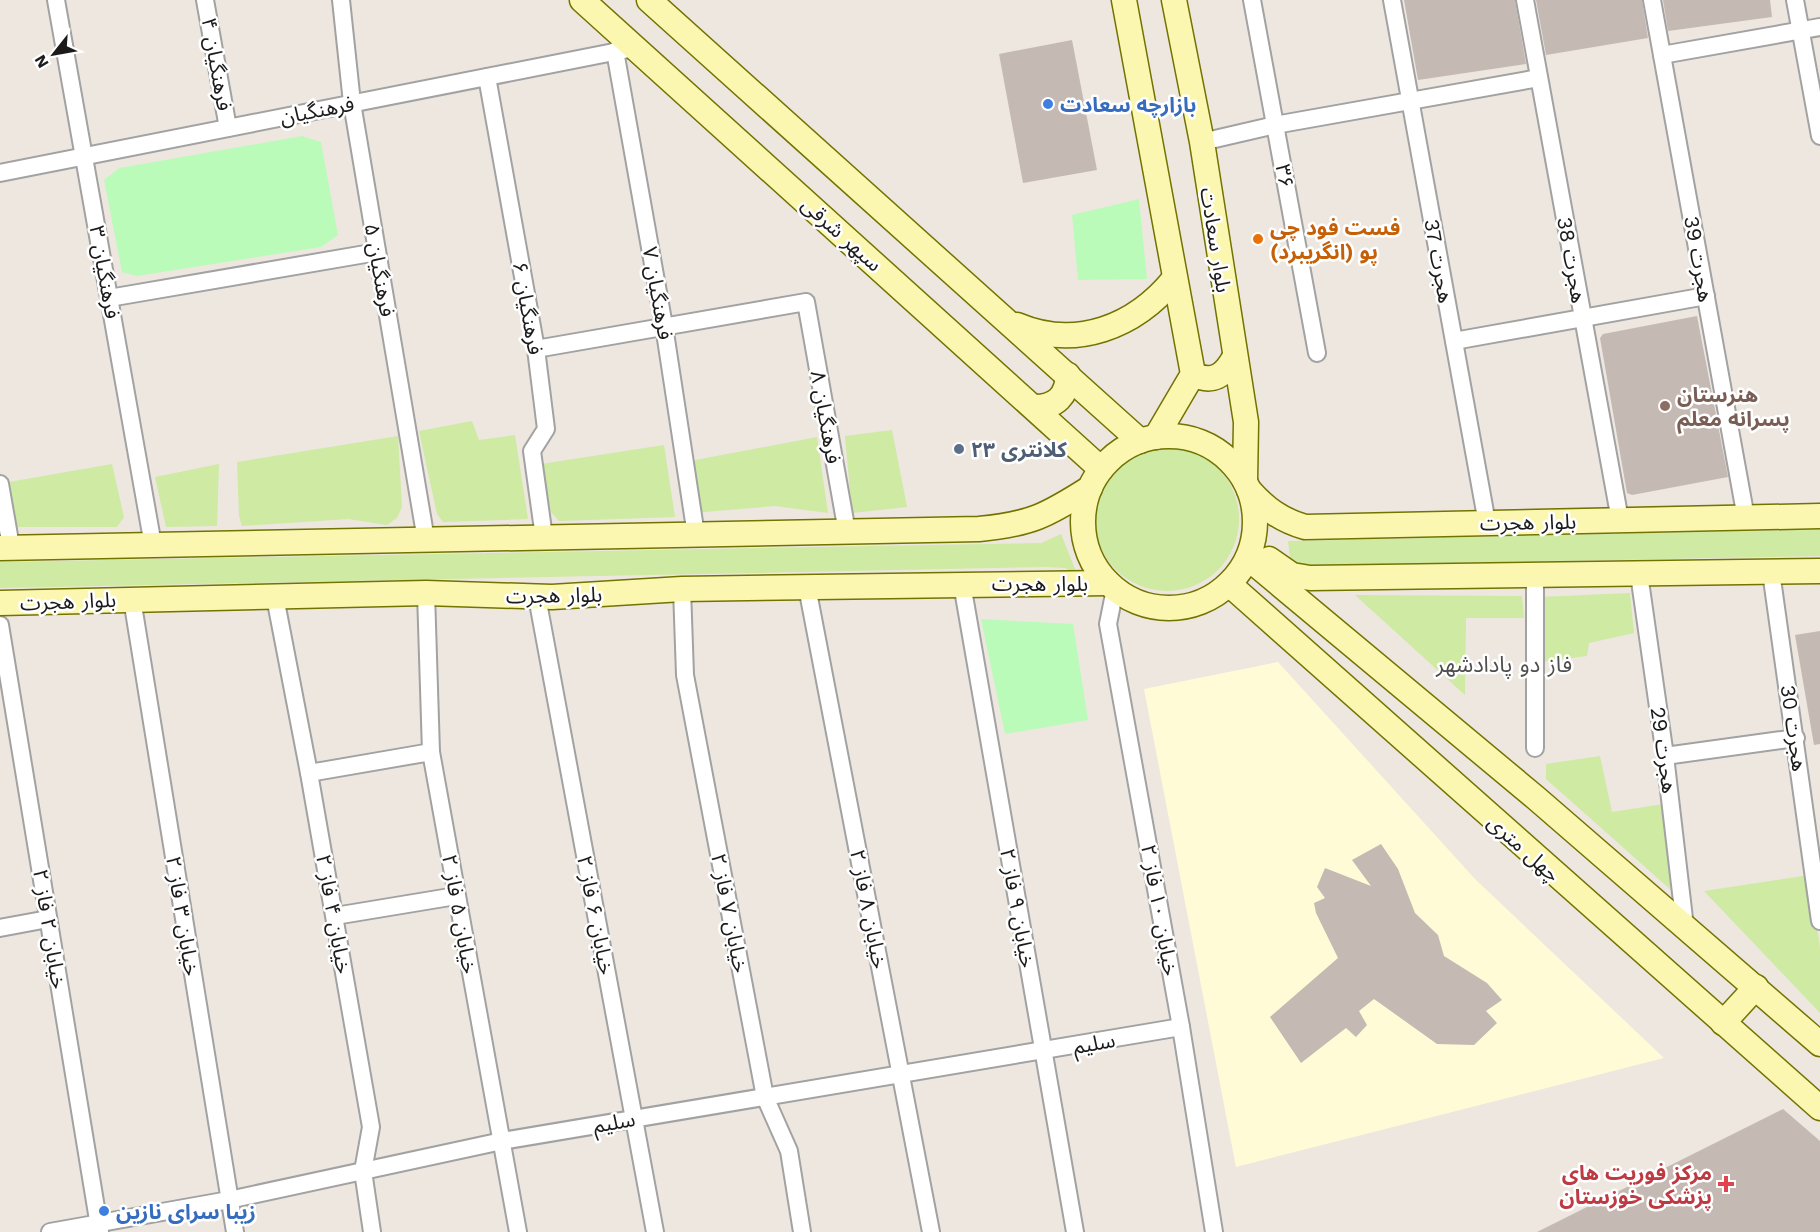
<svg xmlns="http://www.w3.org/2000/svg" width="1820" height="1232" viewBox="0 0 1820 1232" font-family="'Work Sans','Noto Sans Arabic',sans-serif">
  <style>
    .education { fill: #fffbd7 }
    .grass { fill: #ceeaa3 }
    .park { fill: #bbfbb9 }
    .building { fill: #c5b9b3 }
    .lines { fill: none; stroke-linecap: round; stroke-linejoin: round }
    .street-casing { stroke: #a2a2a2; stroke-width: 20 }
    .secondary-casing { stroke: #737301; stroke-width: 27 }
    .street { stroke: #fff; stroke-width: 16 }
    .secondary { stroke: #fbf7b0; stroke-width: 24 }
    .shop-dot { fill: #3f7fe0; stroke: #fff; stroke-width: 2 }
    .food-dot { fill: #e8710a; stroke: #fff; stroke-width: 2 }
    .education-dot { fill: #8d6e63; stroke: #fff; stroke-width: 2 }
    .service-dot { fill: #5c6f8a; stroke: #fff; stroke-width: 2 }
    .health-dot { fill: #e0444e; stroke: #fff; stroke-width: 2 }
    .labels { text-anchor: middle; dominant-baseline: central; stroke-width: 5; stroke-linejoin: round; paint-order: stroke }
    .street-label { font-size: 21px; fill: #1b1b1b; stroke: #fff }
    .shop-label { font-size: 21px; font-weight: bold; fill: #366cbe; stroke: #fff; text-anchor: start }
    .food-label { font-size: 21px; font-weight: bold; fill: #c56008; stroke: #fff; text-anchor: start }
    .education-label { font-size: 21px; font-weight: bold; fill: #785e54; stroke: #fff; text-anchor: start }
    .service-label { font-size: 21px; font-weight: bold; fill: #4e5e75; stroke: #fff; text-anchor: start }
    .health-label { font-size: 21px; font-weight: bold; fill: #be3a42; stroke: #fff; text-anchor: end }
    .neighbourhood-label { font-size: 22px; fill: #4e4e4e; stroke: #fff }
  </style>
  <rect width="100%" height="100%" fill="#ede7e0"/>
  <polygon class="education" points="1278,662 1475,879 1664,1058 1236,1167 1144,689"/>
  <g class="grass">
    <polygon points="472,421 479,440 515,435 528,519 443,522 437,514 419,431"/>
    <polygon points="892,430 907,507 852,513 845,436"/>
    <polygon points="398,436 402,507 397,518 387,525 348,519 242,526 239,516 237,462"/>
    <polygon points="817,437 828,513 775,506 693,513 685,462"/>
    <polygon points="664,445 675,517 559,521 551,512 541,464"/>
    <circle cx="1167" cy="519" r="72"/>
    <polygon points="112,464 124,517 117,527 14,527 9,482"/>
    <polygon points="219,464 217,526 166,527 155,477"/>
    <polygon points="1820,529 1820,556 1296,566 1290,558 1288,541"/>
    <polygon points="1061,534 1077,574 1065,568 1047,567 0,588 0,562 1041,543"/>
    <polygon points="1630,593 1634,633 1589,643 1587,656 1541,662 1539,597"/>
    <polygon points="1355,595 1522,596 1524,618 1466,618 1465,695"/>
    <polygon points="1600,756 1612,812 1670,803 1688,905 1546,779 1546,764"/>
    <polygon points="1810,875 1820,948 1820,1013 1704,891"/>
  </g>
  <g class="park">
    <polygon points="302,136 321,142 338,235 321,247 137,276 122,272 104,180 119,168"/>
    <polygon points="1139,199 1147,279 1078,280 1072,215"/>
    <polygon points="981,619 1073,624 1088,720 1005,734"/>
  </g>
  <g class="building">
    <polygon points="1404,0 1515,0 1526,64 1418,80"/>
    <polygon points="1536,0 1642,0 1648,38 1546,55"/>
    <polygon points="1663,0 1770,0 1772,17 1668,31"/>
    <polygon points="1072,40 1097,170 1023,183 999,54"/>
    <polygon points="1697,316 1728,477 1632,495 1627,493 1600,338 1603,334"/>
    <polygon points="1820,631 1820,744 1814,745 1795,635"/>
    <polygon points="1381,844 1398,869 1415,913 1438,935 1444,956 1487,983 1502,1000 1486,1011 1497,1023 1474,1045 1437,1044 1374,999 1359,1011 1367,1025 1356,1037 1346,1028 1301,1063 1270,1017 1338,958 1316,913 1314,903 1325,898 1317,887 1325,868 1371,886 1352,860"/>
    <polygon points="1783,1109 1820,1141 1820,1232 1537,1232"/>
  </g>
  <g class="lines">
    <g class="street-casing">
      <g id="street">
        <polyline points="56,0 153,545"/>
        <polyline points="205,0 228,128"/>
        <polyline points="341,0 352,103 426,540"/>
        <polyline points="1252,0 1317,353"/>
        <polyline points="1392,0 1487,523"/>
        <polyline points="1525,0 1620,520"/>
        <polyline points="1652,0 1746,518"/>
        <polyline points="1795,0 1820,136"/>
        <polyline points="615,51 664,326 696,535"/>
        <polyline points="1662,55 1820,27"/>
        <polyline points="487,77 536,349 546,429 532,451 544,537"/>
        <polyline points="1202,142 1275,125 1539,78"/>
        <polyline points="0,173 634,48"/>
        <polyline points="109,298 377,252"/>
        <polyline points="1454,341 1706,296"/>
        <polyline points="536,349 806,302 847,532"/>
        <polyline points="0,484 11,547"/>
        <polyline points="1771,572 1820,921"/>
        <polyline points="1639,574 1665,756 1685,927"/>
        <polyline points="1535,575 1535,748"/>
        <polyline points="962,584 1075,1232"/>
        <polyline points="807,587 931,1232"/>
        <polyline points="682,589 685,675 765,1097 789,1151 802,1232"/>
        <polyline points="1115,589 1108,624 1181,1027 1214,1232"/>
        <polyline points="426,593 431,752 518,1232"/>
        <polyline points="275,597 309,773 371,1127 363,1171 372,1232"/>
        <polyline points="537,597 655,1232"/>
        <polyline points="132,599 235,1232"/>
        <polyline points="0,625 100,1232"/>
        <polyline points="1665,756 1796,738"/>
        <polyline points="309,773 431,752"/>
        <polyline points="335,916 456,896"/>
        <polyline points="0,928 48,919"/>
        <polyline points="50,1232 229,1200 502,1141 1181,1027"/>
      </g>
    </g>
    <g class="secondary-casing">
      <g id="secondary">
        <polyline points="582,0 1101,469"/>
        <polyline points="649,0 1140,441"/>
        <polyline points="1124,0 1193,374 1156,437"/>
        <polyline points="1174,0 1202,142 1246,422 1245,481"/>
        <path d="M1017,325c59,25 118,2 157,-46"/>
        <path d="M1193,374c19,10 31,2 41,-16"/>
        <path d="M1035,407c21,0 32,-11 33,-32"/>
        <circle cx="1169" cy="522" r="86"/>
        <path d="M1249,490c17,19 32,30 56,37l515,-11"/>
        <path d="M0,548l979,-19c52,-5 67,-13 111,-41"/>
        <polyline points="1248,558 1536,798 1820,1044"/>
        <polyline points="1269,559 1292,575 1310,578 1820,571"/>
        <polyline points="1229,584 1820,1108"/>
        <polyline points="0,603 426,593 552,597 682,589 1108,583"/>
        <polyline points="1723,1023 1756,987"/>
      </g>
    </g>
    <use href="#street" class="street"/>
    <use href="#secondary" class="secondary"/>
  </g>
  <g class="shop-dot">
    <circle cx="1048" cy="104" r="6"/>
    <circle cx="104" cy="1211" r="6"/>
  </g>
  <circle class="food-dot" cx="1258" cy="239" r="6"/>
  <circle class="education-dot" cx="1665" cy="406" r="6"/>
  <circle class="service-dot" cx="959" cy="449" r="6"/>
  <path class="health-dot" d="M1723 1175h6v6h6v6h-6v6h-6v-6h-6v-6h6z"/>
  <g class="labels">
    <g class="street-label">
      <text transform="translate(217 64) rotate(80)">فرهنگیان ۴</text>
      <text transform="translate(317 110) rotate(-11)">فرهنگیان</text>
      <text transform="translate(1285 176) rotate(80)">۳۶</text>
      <text transform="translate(842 234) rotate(42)">سپهر شرقی</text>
      <text transform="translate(1216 240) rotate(81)">بلوار سعادت</text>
      <text transform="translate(1699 259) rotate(80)">هجرت 39</text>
      <text transform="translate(1572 260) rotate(80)">هجرت 38</text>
      <text transform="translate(1439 261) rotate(80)">هجرت 37</text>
      <text transform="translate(380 270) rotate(80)">فرهنگیان ۵</text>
      <text transform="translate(105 272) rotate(80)">فرهنگیان ۳</text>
      <text transform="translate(658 293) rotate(80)">فرهنگیان ۷</text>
      <text transform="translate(528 308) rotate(80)">فرهنگیان ۶</text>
      <text transform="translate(826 417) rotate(80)">فرهنگیان ۸</text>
      <text transform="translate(1528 522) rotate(-1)">بلوار هجرت</text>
      <text x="1040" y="583">بلوار هجرت</text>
      <text transform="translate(554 595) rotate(-1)">بلوار هجرت</text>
      <text transform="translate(68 601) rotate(-2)">بلوار هجرت</text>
      <text transform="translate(1794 728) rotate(82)">هجرت 30</text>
      <text transform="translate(1664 750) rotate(82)">هجرت 29</text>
      <text transform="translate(1524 848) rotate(42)">چهل متری</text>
      <text transform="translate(1018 908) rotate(80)">خیابان ۹ فاز ۲</text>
      <text transform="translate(869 909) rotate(79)">خیابان ۸ فاز ۲</text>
      <text transform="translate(1160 910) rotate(80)">خیابان ۱۰ فاز ۲</text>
      <text transform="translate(730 913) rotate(79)">خیابان ۷ فاز ۲</text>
      <text transform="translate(334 914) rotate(80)">خیابان ۴ فاز ۲</text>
      <text transform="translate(460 914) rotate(80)">خیابان ۵ فاز ۲</text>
      <text transform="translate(596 915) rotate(79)">خیابان ۶ فاز ۲</text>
      <text transform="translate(183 916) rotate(81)">خیابان ۳ فاز ۲</text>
      <text transform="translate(50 929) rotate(81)">خیابان ۲ فاز ۲</text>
      <text transform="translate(1094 1043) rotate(-10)">سلیم</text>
      <text transform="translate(614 1122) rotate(-10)">سلیم</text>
    </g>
    <g class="shop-label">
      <text x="1060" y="104">بازارچه سعادت</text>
      <text x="116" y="1211">زیبا سرای نازین</text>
    </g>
    <g class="food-label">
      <text x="1270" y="227">فست فود چی<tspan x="1270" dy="24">پو (انگریبرد)</tspan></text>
    </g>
    <g class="education-label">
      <text x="1677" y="394">هنرستان<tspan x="1677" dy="24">پسرانه معلم</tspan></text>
    </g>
    <g class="service-label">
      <text x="971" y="449">کلانتری ۲۳</text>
    </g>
    <g class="health-label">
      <text x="1712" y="1172">مرکز فوریت های<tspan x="1712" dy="24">پزشکی خوزستان</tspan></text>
    </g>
    <g class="neighbourhood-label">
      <text x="1504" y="664">فاز دو پادادشهر</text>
    </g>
  </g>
  <g transform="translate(54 54) rotate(239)" stroke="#ffffff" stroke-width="4.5" paint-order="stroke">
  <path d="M0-4.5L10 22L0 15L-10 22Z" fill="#1b1b1b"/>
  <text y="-9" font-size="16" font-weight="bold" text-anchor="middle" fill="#1b1b1b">N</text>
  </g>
</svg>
